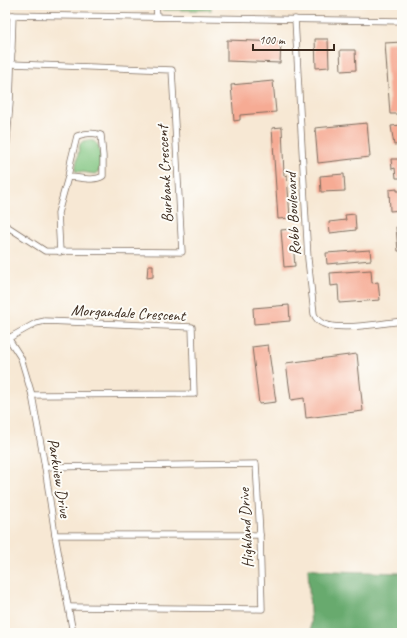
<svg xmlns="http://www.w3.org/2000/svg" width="407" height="638" viewBox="0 0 407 638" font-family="Caveat,sans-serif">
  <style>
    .green { fill: #80c580; stroke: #5e784f }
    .forest { fill: #68aa6e; stroke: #526a46 }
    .building { fill: #f6ab94 }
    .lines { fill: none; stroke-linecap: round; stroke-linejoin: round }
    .minor-casing { stroke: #7d6c5e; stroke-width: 7 }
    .minor { stroke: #fff; stroke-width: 5.5 }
    .labels { text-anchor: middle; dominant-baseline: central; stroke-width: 4; stroke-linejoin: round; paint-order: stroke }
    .street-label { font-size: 16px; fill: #3b2a1e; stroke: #fdfcf7 }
  </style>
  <rect width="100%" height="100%" fill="#fdfcf7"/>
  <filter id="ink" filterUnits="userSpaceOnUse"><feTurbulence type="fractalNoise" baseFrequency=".025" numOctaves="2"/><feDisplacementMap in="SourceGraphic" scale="8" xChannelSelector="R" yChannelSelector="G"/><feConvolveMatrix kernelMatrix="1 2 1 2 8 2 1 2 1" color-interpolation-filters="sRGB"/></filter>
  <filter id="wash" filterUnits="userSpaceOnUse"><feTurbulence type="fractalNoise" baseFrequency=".012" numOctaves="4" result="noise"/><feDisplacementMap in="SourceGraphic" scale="16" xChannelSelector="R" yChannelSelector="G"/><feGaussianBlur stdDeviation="0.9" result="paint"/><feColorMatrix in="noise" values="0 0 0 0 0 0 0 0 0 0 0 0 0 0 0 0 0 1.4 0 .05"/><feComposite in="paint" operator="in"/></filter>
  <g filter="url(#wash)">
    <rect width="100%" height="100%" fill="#f7e8d4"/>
    <g class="green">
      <rect x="162" y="5" width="49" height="5"/>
      <path d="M89,140c14,1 11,19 11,30l-5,4 -20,-3 5,-27 3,-3z"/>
    </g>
    <polygon class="forest" points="308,568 333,571 401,573 402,633 311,633"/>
    <g id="blocks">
      <g class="building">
        <polygon points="315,39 328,39 329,67 316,68"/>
        <polygon points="227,40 281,42 280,63 227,61"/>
        <polygon points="402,42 402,114 390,114 385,43"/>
        <polygon points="340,50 355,50 356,70 341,71"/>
        <polygon points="273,81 276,112 240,115 240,120 234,121 231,85"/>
        <polygon points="367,123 370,157 318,163 315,128"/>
        <polygon points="402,125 402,144 394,145 391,126"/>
        <polygon points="282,127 284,176 287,175 290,218 278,219 272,128"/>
        <polygon points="391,159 402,159 402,178 396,178 395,168 392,169"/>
        <polygon points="344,174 345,191 321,192 320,176"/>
        <polygon points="397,189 397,191 402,191 402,210 390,211 389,190"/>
        <polygon points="355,214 356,230 330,233 329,222 346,220 345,215"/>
        <polygon points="402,226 402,251 398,251 396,227"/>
        <polygon points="292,229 295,266 284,267 281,230"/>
        <polygon points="370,250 371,260 327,264 326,253"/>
        <polygon points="148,265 153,265 153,277 147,278"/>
        <polygon points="371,270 372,283 378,282 380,300 339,303 338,285 331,286 330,273"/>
        <polygon points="289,305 290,321 254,324 253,308"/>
        <polygon points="268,345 276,402 259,404 252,347"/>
        <polygon points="357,354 363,411 306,418 304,398 291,400 286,363"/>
      </g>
    </g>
  </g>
  <g filter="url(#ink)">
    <use href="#blocks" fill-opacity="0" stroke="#7d6c5e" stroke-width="1"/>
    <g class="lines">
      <g class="minor-casing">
        <g id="minor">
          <polyline points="156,5 157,16"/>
          <polyline points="5,15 402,21"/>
          <path d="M295,19l13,240 6,55c2,5 5,8 10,10 18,7 59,-1 78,-3"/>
          <polyline points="5,51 12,51"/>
          <polyline points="5,164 10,103 13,15"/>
          <polyline points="5,225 45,251 182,252 172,70 11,64"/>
          <path d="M60,252l-2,-39 10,-36 3,-17 6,-24c8,-3 16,-4 24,-1l2,21v20c-10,6 -23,1 -35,1"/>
          <polyline points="5,333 21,358 32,395 45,467 55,535 73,633"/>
          <polyline points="9,338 36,323 45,321 192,327 194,394 32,395"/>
          <polyline points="45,467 256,464 260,535 262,609 69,607"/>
          <polyline points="55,535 260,535"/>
        </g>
      </g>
      <use href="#minor" class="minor"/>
    </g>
  </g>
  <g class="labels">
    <g class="street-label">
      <text transform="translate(165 174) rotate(-93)">Burbank Crescent</text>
      <text transform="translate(293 214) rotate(-93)">Robb Boulevard</text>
      <text transform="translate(128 313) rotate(3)">Morgandale Crescent</text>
      <text transform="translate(59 478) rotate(81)">Parkview Drive</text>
      <text transform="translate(246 528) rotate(-93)">Highland Drive</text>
    </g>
  </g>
  <rect width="407" height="638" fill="none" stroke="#fdfcf7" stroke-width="20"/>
  <path d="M253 44v6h81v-6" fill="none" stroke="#3b2a1e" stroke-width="2"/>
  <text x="259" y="44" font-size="12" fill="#3b2a1e" stroke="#fdfcf7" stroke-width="3" paint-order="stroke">100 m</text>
</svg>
